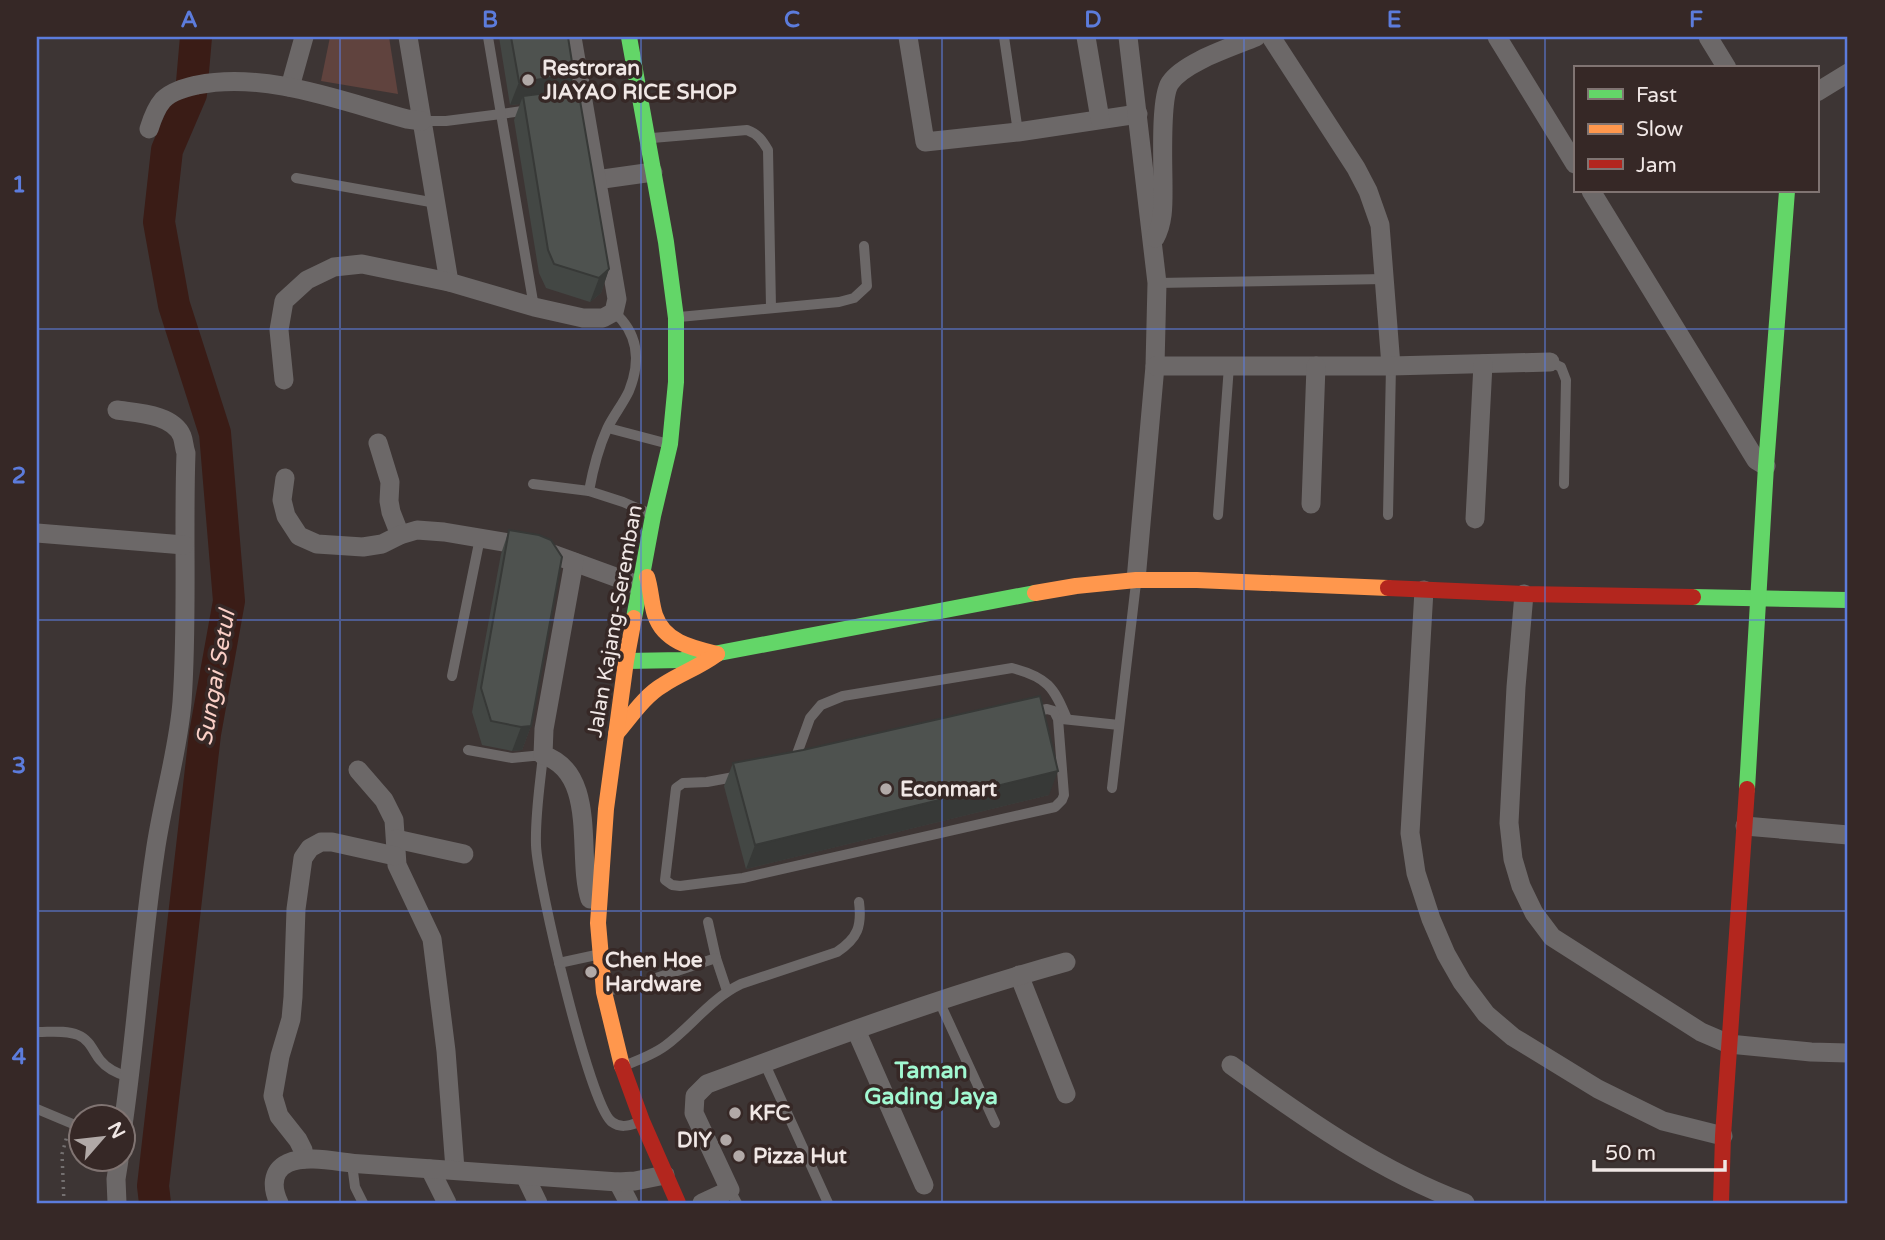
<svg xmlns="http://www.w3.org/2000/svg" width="1885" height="1240" viewBox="0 0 1885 1240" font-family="'Varela Round',sans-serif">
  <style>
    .green { fill: #60433e }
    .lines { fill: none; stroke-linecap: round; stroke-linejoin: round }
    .river { stroke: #3a1c16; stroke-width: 32 }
    .path { stroke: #747070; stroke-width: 3.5; stroke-dasharray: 2 5; stroke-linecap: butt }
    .lane { stroke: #6c6868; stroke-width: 10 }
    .street { stroke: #6c6868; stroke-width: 19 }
    .fast { stroke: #63d668; stroke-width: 16 }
    .slow { stroke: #ff974d; stroke-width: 16 }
    .jam { stroke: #b3261e; stroke-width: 16 }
    .wall { fill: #434744 }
    .shaded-wall { fill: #373937 }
    .building { fill: #4e524f; stroke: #373937; stroke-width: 2 }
    .grid { fill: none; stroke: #5c7cdc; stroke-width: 2; stroke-opacity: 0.55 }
    .poi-dot { fill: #b1a9a7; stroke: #362826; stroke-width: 2.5 }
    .labels { text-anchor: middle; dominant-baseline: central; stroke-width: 7; stroke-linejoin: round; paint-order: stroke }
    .poi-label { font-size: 21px; font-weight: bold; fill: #f0e7e5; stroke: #362826; text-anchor: start }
    .street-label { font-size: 21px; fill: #f0e7e5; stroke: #362826 }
    .water-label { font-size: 23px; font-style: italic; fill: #fbd0c7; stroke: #362826 }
    .neighbourhood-label { font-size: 23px; font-weight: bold; fill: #a1f8d1; stroke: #362826 }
    .neatline { fill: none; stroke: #5c7cdc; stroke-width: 2.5 }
    .grid-label { font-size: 23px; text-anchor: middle; font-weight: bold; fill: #5c7cdc }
  </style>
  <rect width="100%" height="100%" fill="#3d3534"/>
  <polygon class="green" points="330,37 389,37 398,94 321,81"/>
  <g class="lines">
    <polyline class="river" points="155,1203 153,1186 205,734 229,601 215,433 174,305 159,222 167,150 191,94 196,37"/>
    <polyline class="path" points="64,1203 62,1154 67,1136"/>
    <g class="lane">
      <polyline points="1004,37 1018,132"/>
      <polyline points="529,110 501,114 534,307"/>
      <polyline points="422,121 446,121 501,114 488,37"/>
      <path d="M652,138l95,-8c11,4 15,10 21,20l3,157"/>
      <polyline points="296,178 436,203"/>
      <polyline points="1157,283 1385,279"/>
      <polyline points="679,317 839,302 854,298 867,286 864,246"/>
      <polyline points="1550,362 1561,367 1566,380 1564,484"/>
      <polyline points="608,428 665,443"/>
      <polyline points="533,484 589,491 623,502 651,514"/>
      <path d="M589,491c4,-22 9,-42 18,-62 6,-13 16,-25 22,-38 12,-30 10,-57 -15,-79"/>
      <polyline points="1218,515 1229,366"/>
      <polyline points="1388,515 1391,366"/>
      <polyline points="452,676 480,538"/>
      <polygon points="1047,709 1054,711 1058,719 1064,795 1062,800 1055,807 743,878 680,886 672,885 665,880 676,788 683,783 707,782 793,766"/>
      <polyline points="1062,719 1119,725"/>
      <path d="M468,750l44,8 31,-3c-3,30 -8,60 -7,90 1,35 54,262 76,277 8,6 16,4 25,1"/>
      <path d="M794,762l16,-44 11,-13 22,-9 169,-28c35,9 42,19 55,51"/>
      <polyline points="1112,788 1136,583"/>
      <polyline points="708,922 716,958 727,991"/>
      <polyline points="559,963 596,955"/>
      <polyline points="608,991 647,981 716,958"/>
      <polyline points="939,1001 995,1123"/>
      <path d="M39,1032c12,0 27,-2 39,3 12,5 15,16 22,25 8,10 18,14 29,17"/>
      <polyline points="764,1062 828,1203"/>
      <path d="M626,1065c13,-5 28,-11 39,-19 27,-20 45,-47 76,-62l96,-32c21,-14 25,-26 22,-50"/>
      <polyline points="37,1109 80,1127"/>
      <polyline points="352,1164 355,1187 363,1203"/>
      <polyline points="730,1190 737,1203"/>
    </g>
    <g class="street">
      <polyline points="408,37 449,282"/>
      <polyline points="908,37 925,142 1018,132 1138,114"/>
      <polyline points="1086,37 1100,119"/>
      <polyline points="1128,37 1157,283 1155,366 1136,580"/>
      <polyline points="1271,37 1356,168 1368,191 1380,225 1391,366"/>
      <polyline points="1497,37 1575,164"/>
      <polyline points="1708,37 1727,68"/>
      <polyline points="290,87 304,37"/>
      <polyline points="1817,92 1848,73"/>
      <path d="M149,129c3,-10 7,-21 14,-29 9,-9 22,-12 34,-15 68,-14 144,16 210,34l15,2"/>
      <polyline points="596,180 653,172"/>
      <polyline points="1591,191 1756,460 1766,466"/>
      <path d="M1155,238c9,-16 8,-35 8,-53 0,-21 -3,-87 7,-102 14,-21 62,-36 86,-46"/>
      <polyline points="1155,366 1391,366 1550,362"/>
      <polyline points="284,380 279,330 284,301 307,280 334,267 362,264 449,282 534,307 583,318 603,318 614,312 617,299 572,37"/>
      <path d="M117,410c20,3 56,4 65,26 2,5 2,12 4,17 -3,82 2,166 -4,249 -4,51 -20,100 -27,151 -14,92 -19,186 -33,279"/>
      <polyline points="378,443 390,482 389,501 391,512 400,535"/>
      <polyline points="285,478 282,500 286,516 299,536 317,544 363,547 382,544 400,535 417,530 444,532 533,547 640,586"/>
      <polyline points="1311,504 1316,366"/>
      <polyline points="1475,519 1483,364"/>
      <polyline points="37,533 184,545"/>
      <path d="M574,562l-30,167 -1,26c56,18 33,102 47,144"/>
      <polyline points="1424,590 1410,833 1416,873 1431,919 1446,954 1462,982 1486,1014 1513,1037 1598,1089 1663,1121 1723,1136"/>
      <polyline points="1524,594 1516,687 1509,823 1513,859 1521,886 1534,913 1552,937 1701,1032 1729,1044 1811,1052 1848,1053"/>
      <polyline points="358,770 384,800 394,820 397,865 432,939 446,1051 455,1169"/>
      <polyline points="1745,826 1848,835"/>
      <polyline points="396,839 464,854"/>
      <polyline points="1019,975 1066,1094"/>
      <polyline points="856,1030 924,1185"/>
      <path d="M1231,1065c73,53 148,106 234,138"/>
      <polyline points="304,1159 303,1150 298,1140 279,1116 273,1096 280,1056 291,1019 293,997 296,909 303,858 310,848 321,842 332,842 395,856"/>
      <polyline points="430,1169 447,1203"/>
      <polyline points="525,1176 538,1203"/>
      <polyline points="618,1182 629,1203"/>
      <polyline points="117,1203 116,1179 119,1160"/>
      <path d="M279,1203c-7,-15 -8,-32 9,-40 20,-9 53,0 74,1 86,6 171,12 256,18l17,-1 30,-6"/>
      <path d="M702,1203l28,-13 -36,-77 1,-17 12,-12c118,-44 237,-88 359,-122"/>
    </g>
    <g class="fast">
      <polyline points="629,37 666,242 676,318 676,382 670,444 653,516 634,618"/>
      <polyline points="1693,597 1848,600"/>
      <polyline points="626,661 682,660 1035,593"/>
      <polyline points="1747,789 1766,466 1787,191"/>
    </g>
    <g class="slow">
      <path d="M647,577c4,12 4,26 8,38 9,27 37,33 62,39"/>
      <polyline points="1035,593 1076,586 1136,580 1197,580 1388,588"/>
      <path d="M616,734c14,-16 28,-38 47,-49 18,-12 35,-17 54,-31"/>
      <polyline points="622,1066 604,992 598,923 606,809 626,661 634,618"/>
    </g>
    <g class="jam">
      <polyline points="1388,588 1524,594 1693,597"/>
      <polyline points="622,1066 642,1121 678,1203"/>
      <polyline points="1721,1203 1723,1136 1747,789"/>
    </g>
  </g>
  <g class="wall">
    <polygon points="499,37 568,37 574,75 568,90 609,269 601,293 590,302 546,288 539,273 514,120 520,104 510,105"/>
    <polygon points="509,530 531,726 522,750 512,751 482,745 472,712 501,554"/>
    <polygon points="733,763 1049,795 746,869 724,786"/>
  </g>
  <g class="shaded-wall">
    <polygon points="574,75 566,99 523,96 520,104 510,105 519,82"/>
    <polygon points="609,269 601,293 590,302 599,278"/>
    <polygon points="531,726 522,750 512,751 521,727"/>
    <polygon points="1058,771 1049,795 746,869 755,845"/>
  </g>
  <g class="building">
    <polygon points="511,37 568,37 574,75 519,82"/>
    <polygon points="578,89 609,269 599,278 554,264 548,250 523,96"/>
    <polygon points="509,530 539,535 551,540 562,557 531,726 521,727 491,721 481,688"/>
    <polygon points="1040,696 1058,771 755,845 733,763 803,750"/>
  </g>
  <path class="grid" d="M340,37v1166M641,37v1166M942,37v1166M1244,37v1166M1545,37v1166M37,329h1811M37,620h1811M37,911h1811"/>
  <g class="poi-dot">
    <circle cx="528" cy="80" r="7"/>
    <circle cx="886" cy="789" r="7"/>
    <circle cx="591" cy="972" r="7"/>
    <circle cx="735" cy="1113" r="7"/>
    <circle cx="726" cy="1140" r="7"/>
    <circle cx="739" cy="1156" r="7"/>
  </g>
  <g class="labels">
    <g class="poi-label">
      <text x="542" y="68">Restroran<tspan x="542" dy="24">JIAYAO RICE SHOP</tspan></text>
      <text x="900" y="789">Econmart</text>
      <text x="605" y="960">Chen Hoe<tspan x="605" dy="24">Hardware</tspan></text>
      <text x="749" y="1113">KFC</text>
      <text x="712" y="1140" text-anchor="end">DIY</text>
      <text x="753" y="1156">Pizza Hut</text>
    </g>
    <g class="street-label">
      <text transform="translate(615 621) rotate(-80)">Jalan Kajang-Seremban</text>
    </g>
    <g class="water-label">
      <text transform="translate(216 678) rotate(-80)">Sungai Setul</text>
    </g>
    <g class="neighbourhood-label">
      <text x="931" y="1071">Taman<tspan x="931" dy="26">Gading Jaya</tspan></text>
    </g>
  </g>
  <rect width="1885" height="1240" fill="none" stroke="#362826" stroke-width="77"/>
  <rect x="1574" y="66" width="245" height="126" fill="#362826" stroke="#807472" stroke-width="2"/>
  <rect x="1588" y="89" width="35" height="10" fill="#63d668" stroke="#807472" stroke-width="2"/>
  <text x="1636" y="102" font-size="21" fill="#f0e7e5">Fast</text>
  <rect x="1588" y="124" width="35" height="10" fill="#ff974d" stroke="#807472" stroke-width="2"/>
  <text x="1636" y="136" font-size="21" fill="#f0e7e5">Slow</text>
  <rect x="1588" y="159" width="35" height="10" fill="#b3261e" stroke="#807472" stroke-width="2"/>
  <text x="1636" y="172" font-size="21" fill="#f0e7e5">Jam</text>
  <g transform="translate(102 1138) rotate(62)"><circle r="33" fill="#362826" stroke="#807472" stroke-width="2"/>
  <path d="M0-5L12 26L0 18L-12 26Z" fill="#b1a9a7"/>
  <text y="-10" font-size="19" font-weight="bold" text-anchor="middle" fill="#f0e7e5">N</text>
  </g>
  <path d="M1594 1160v10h131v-10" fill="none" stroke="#f0e7e5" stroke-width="3.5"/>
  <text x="1605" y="1160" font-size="21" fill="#f0e7e5" stroke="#362826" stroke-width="5" paint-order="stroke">50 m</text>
  <rect x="38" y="38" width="1808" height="1164" class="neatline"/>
  <g class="grid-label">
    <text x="189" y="27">A</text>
    <text x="490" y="27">B</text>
    <text x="792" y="27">C</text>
    <text x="1093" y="27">D</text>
    <text x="1394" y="27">E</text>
    <text x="1696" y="27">F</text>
    <text x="19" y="192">1</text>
    <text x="19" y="483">2</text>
    <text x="19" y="773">3</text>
    <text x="19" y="1064">4</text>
  </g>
</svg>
